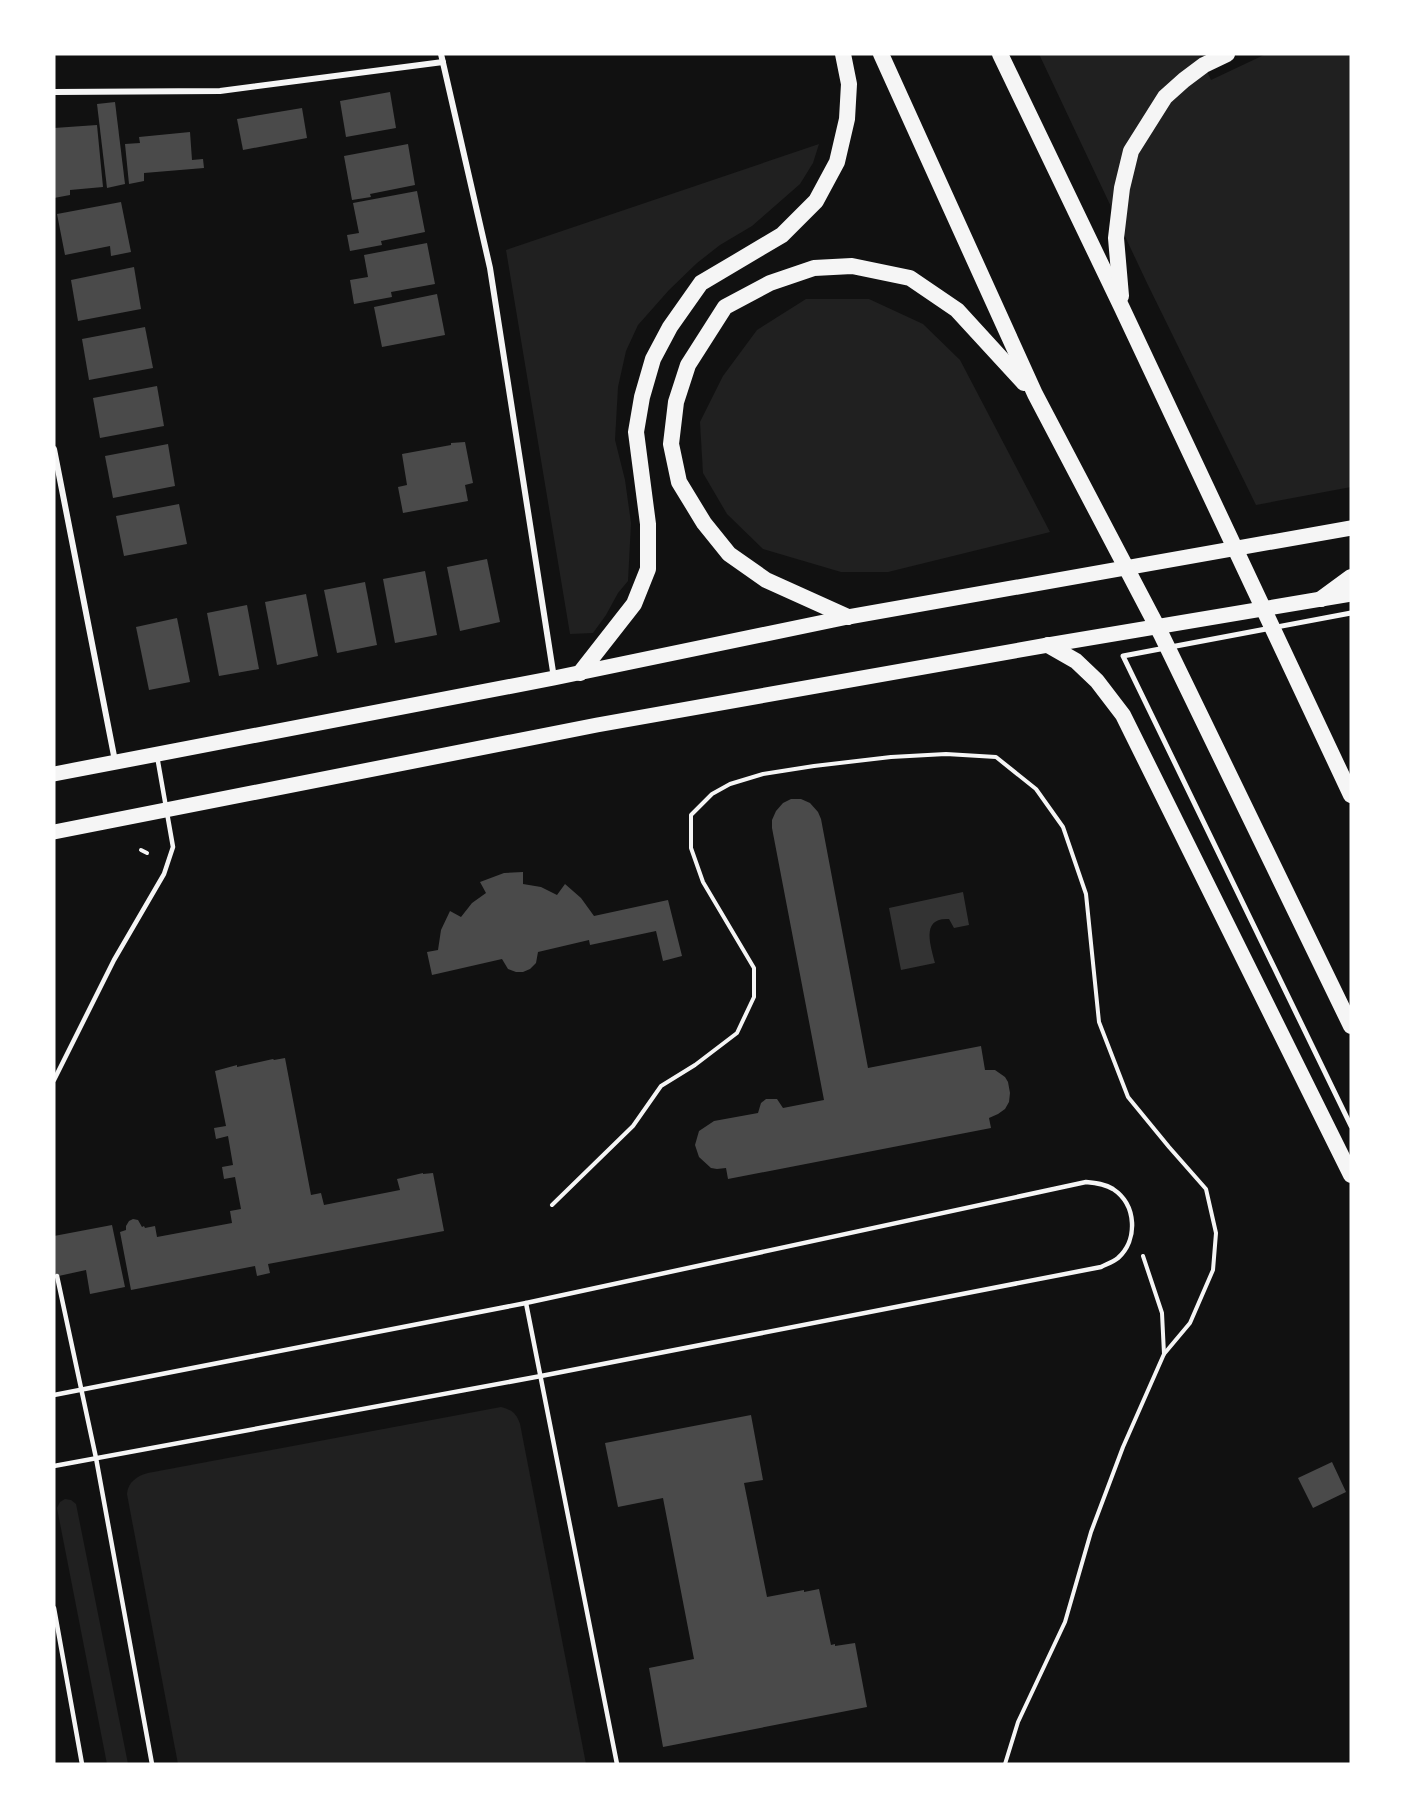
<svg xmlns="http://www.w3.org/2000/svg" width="1405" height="1818" viewBox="0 0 1405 1818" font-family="Roboto,sans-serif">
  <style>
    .green { fill: #202020 }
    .water { fill: #333 }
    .building { fill: #4a4a4a }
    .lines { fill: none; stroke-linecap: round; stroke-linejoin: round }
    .path { stroke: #f5f5f5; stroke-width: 4 }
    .service { stroke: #f5f5f5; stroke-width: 4.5 }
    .pedestrian { stroke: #f5f5f5; stroke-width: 5 }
    .minor { stroke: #f5f5f5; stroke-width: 6 }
    .primary { stroke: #f5f5f5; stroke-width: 15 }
    .trunk { stroke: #f5f5f5; stroke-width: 16 }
  </style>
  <rect width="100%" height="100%" fill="#111"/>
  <g class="green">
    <polygon points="1039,54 1199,54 1211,80 1266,54 1351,54 1351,487 1256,505 1147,283"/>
    <polygon points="819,144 813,163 800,184 752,226 720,245 697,263 669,290 638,325 626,351 618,387 615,440 625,480 631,523 628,581 618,593 606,615 593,633 570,634 506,250"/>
    <polygon points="806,299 869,299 923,324 960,360 1050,532 888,572 841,572 763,549 727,514 703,473 700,422 723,376 757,330"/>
    <path d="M501,1407c11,3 15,6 19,17l66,340h-408l-51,-270c1,-12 10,-18 21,-21z"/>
    <polygon points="65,1499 71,1500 76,1504 128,1764 107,1764 57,1508 60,1502"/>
  </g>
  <path class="water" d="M963,892l6,33 -15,3 -5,-9c-29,-2 -18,27 -14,44l-34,7 -12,-62z"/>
  <g class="building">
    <polygon points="390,92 396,128 346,137 340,101"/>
    <polygon points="115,102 125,184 107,188 97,104"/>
    <polygon points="302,108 307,138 243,150 237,119"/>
    <polygon points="97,125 103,187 70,190 70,195 54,198 54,128"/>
    <polygon points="190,132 192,160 203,159 204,168 144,173 144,181 129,184 125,144 140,143 139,137"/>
    <polygon points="408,144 415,185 370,194 371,197 352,200 344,156"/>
    <polygon points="417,191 425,232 381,241 382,245 350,251 347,235 359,233 353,203"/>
    <polygon points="121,202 131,252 111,256 110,246 65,255 57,214"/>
    <polygon points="427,243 435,284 391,292 392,297 354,304 350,280 368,277 364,255"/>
    <polygon points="134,267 141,309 78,321 71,280"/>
    <polygon points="437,294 445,335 382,347 374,307"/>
    <polygon points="145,327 153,368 89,380 82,339"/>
    <polygon points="157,386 164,426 100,438 93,398"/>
    <polygon points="465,442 473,483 465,485 468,501 403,513 398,487 407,485 402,454 451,445 451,443"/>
    <polygon points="168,444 175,486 113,498 105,456"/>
    <polygon points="179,504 187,544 124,556 116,516"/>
    <polygon points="487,559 500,622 460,631 447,567"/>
    <polygon points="425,571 437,635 395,643 383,579"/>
    <polygon points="365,582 377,645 337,653 324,590"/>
    <polygon points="306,594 318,656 277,665 265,602"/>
    <polygon points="247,605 259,669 219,676 207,613"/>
    <polygon points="177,618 190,682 149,690 136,627"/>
    <polygon points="791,799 801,799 810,803 818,812 821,819 868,1068 981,1046 985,1070 995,1070 1005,1077 1008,1082 1010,1093 1009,1102 1005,1109 998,1114 989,1118 991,1128 728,1179 726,1168 717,1169 711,1168 699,1157 695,1145 699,1131 714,1121 758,1113 761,1103 766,1099 777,1099 783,1108 824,1100 772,828 772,820 776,811 783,803"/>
    <polygon points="523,872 523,884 541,887 557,895 565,884 581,898 594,916 668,900 682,956 663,961 656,931 590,945 589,940 538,952 536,963 530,969 523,972 516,972 508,969 502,959 432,975 427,952 438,950 441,930 450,911 461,917 472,903 486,893 480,882 504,873"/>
    <polygon points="285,1058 311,1195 321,1193 324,1205 400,1190 397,1179 423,1173 423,1174 433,1173 444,1231 268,1264 270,1273 257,1276 255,1266 131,1290 120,1232 126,1230 126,1226 129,1221 133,1219 138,1220 142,1227 144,1226 145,1228 155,1226 157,1237 232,1223 230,1211 241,1209 235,1177 224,1179 222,1167 233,1165 228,1136 216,1139 214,1128 226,1126 215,1071 237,1065 237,1067 273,1059 274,1060"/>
    <polygon points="112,1225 125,1287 90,1294 86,1270 54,1277 54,1236"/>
    <polygon points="751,1415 763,1480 744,1483 767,1597 804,1590 804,1592 819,1589 831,1645 835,1644 835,1646 855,1643 867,1707 663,1747 649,1668 694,1659 663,1498 618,1507 605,1443"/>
    <polygon points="1332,1462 1346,1492 1313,1508 1298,1478"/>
  </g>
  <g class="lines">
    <g class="path">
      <polyline points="141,850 147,853"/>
      <polyline points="552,1205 633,1126 661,1086 695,1065 737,1033 754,997 754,968 703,882 691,848 691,815 712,794 730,784 763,774 814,766 891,757 946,754 996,757 1036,789 1063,827 1086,894 1099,1022 1128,1097 1169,1147 1206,1189 1216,1233 1213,1270 1190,1323 1164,1354"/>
      <polyline points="1005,1764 1018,1722 1065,1622 1091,1532 1123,1447 1164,1354 1162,1313 1143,1256"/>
    </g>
    <g class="service">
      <polyline points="54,1080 114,960 164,874 173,847 157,756"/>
      <polyline points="57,1276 96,1458 152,1764"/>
      <polyline points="526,1303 617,1764"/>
      <path d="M54,1395l472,-92 560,-121c10,1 19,2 27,7 24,16 25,51 5,69 -5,4 -11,6 -17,9l-560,109 -487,90"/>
      <polyline points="54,1608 82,1764"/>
    </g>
    <polyline class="pedestrian" points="1351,613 1123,656 1351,1126"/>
    <g class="minor">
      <polyline points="441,54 490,268 554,678"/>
      <polyline points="54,92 220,91 443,62"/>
      <polyline points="54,449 115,761"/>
    </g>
    <g class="primary">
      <polyline points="54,774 554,678 848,617 1351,528"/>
      <polyline points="54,832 597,725 1048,645 1351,594"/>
    </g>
    <g class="trunk">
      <polyline points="881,54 1035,394 1161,634 1351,1026"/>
      <polyline points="1000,54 1122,308 1351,795"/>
      <polyline points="1121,296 1116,238 1122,188 1131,151 1165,97 1184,80 1204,65 1227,54"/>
      <polyline points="1321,599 1351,577"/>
      <polyline points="848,617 766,580 729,554 704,523 679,482 671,444 676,402 688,365 725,307 770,283 814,268 852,266 910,278 957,310 1024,383"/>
      <polyline points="1048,645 1076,661 1097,681 1123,715 1351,1175"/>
      <polyline points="580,673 634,604 648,569 648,524 636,432 642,397 653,359 670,327 701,283 782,235 816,201 837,162 847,119 849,84 843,54"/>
    </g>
  </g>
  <rect width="1405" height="1818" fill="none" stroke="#ffffff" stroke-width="111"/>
</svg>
